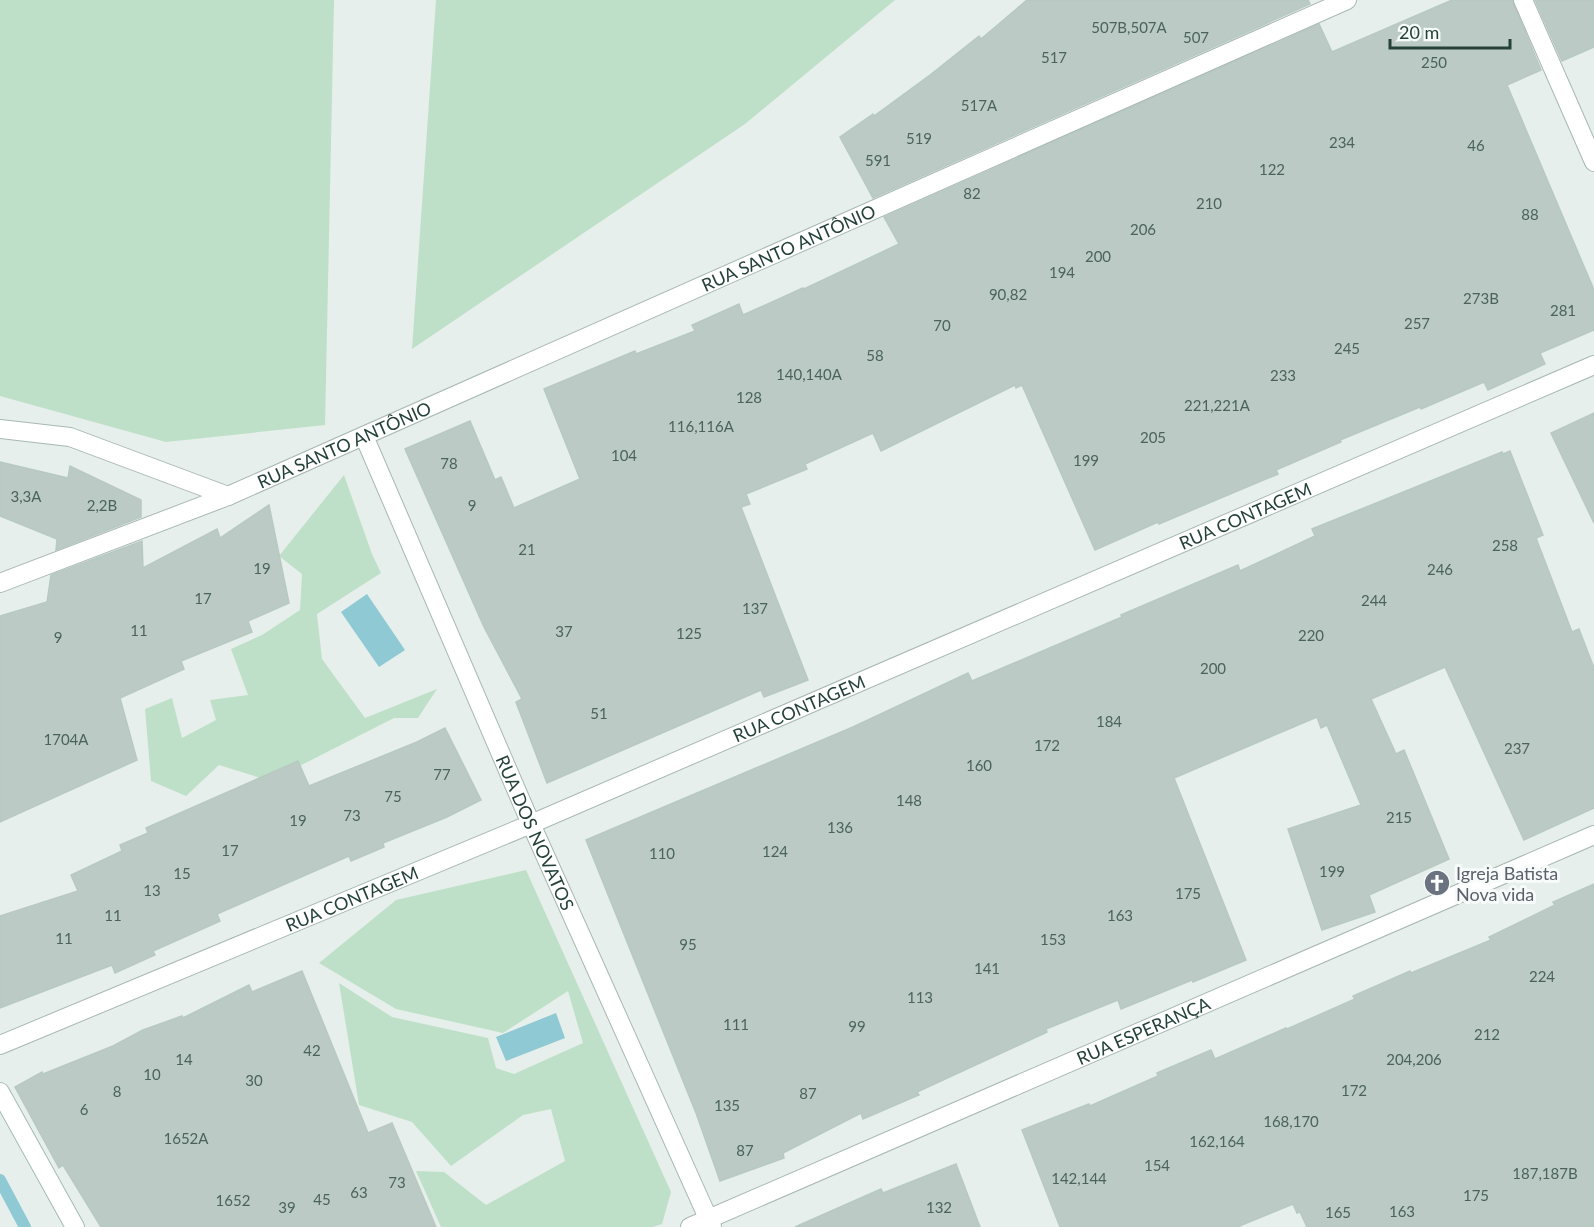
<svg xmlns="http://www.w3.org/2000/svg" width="1594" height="1227" viewBox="0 0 1594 1227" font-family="Lato,sans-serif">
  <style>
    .green { fill: #bfe0c8 }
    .water { fill: #8ec9d4 }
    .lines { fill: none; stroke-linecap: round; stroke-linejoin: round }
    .stream { stroke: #8ec9d4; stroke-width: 12 }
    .building { fill: #bbcac4; stroke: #b8c9c2; stroke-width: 1.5 }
    .street-casing { stroke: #a8b8b2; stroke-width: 20 }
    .secondary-casing { stroke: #a4bbb3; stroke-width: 20 }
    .street { stroke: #fff; stroke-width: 18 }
    .secondary { stroke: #fff; stroke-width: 18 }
    .labels { text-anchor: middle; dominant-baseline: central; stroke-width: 6; stroke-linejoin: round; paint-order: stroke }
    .number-label { font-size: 15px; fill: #4a645c }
    .street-label { font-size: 18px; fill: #24423a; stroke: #f7fbf9 }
    .worship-label { font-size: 18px; fill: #5b616d; stroke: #f7fbf9; text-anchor: start }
  </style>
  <rect width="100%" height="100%" fill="#e6efeb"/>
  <g class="green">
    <polygon points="0,0 334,0 325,425 166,442 0,396"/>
    <polygon points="436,0 895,0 745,124 412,349"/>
    <polygon points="344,475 372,554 381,573 317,614 322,659 365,718 437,689 418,718 394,718 270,781 219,765 186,796 151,781 145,709 172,698 182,738 216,720 210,700 248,695 231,649 262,635 300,610 302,574 279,556"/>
    <polygon points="526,870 671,1192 662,1224 653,1227 441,1227 416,1171 444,1172 486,1205 565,1161 551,1109 523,1115 451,1166 412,1122 359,1105 339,983 392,1017 488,1038 496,1068 514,1074 583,1043 568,991 503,1033 396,1009 319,963 396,900"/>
  </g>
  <g class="water">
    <polygon points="367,594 405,650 379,667 341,612"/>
    <polygon points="556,1013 565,1038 506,1061 496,1037"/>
  </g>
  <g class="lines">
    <polyline class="stream" points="0,1180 25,1227"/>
  </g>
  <g class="building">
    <polygon points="1027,0 1308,0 1310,4 873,198 840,137 873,114 874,116 930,75 979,36 981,39"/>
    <polygon points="1452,0 1512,0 1541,70 1507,85 1594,290 1594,330 1540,353 1545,364 1488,390 1484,382 1421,409 1420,407 1340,440 1341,442 1276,470 1278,474 1159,524 1158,522 1095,550 1022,385 1016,388 1015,385 881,451 873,433 805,464 807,469 746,494 750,504 741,507 808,680 764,697 761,690 547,783 516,702 522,699 484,627 405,449 470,421 495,480 501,477 514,508 580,479 544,389 635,351 636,354 695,331 692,325 739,304 743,315 803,288 804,289 899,244 884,217 1319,24 1332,52"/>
    <polygon points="1535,0 1594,0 1594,47 1562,61"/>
    <polygon points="1594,413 1594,523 1551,433"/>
    <polygon points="1510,451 1543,535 1536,538 1572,632 1579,629 1594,668 1594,808 1524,840 1445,667 1371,699 1396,754 1404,750 1449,859 1369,895 1375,912 1322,930 1288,829 1361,805 1327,725 1321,728 1317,717 1174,778 1246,960 1193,982 1192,980 1121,1009 1118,1000 1046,1029 1047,1032 917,1092 919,1095 863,1119 861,1113 783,1153 784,1158 720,1181 696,1113 586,840 853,727 968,673 972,681 1122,617 1121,615 1238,565 1240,571 1315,536 1312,529 1502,452 1503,454"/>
    <polygon points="0,462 68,478 70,466 141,500 141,517 56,550 57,539 0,516"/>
    <polygon points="269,505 289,603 248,621 252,632 181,661 184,669 120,698 137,760 0,822 0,616 47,602 51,575 142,541 143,568 217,529 220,538"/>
    <polygon points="445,728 481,800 447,817 383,843 384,847 351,861 349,856 217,914 220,921 153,951 155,955 115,973 112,965 0,1008 0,916 78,891 71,875 122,851 120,845 148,833 146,828 298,761 309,786 417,742"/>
    <polygon points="1594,884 1594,1227 1307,1227 1300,1212 1297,1213 1293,1204 1237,1227 1060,1227 1022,1130 1089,1104 1090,1106 1158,1076 1157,1073 1211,1050 1215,1059 1286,1028 1287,1029 1355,999 1353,996 1410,971 1411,973 1491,940 1489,937 1555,905 1553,902"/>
    <polygon points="302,971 368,1133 392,1123 436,1227 101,1227 63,1165 59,1168 15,1087 42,1072 43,1074 113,1046 143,1030 182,1016 183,1018 249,985 252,992"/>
    <polygon points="956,1164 980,1227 795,1227 881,1189 883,1193"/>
  </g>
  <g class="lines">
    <g class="street-casing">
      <g id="street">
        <polyline points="1523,0 1594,162"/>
        <path id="s1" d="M0,429l70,8 158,59 1119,-496"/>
        <path id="s2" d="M364,436l167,388 181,403"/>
        <polyline points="0,583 228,496"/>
        <path id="s3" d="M0,1045l531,-221 1063,-459"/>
        <path id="s4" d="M690,1227l904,-392"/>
      </g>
    </g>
    <g class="secondary-casing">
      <polyline id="secondary" points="0,1092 75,1227"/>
    </g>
    <use href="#street" class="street"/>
    <use href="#secondary" class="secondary"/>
  </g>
  <defs>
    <g id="church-disc" transform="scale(1.35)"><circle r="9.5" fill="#6b7280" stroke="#f7fbf9"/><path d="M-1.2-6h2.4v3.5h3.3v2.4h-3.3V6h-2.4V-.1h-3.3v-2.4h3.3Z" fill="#fff"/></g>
  </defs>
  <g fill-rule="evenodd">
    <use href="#church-disc" x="1437" y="883"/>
  </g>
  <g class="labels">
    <g class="number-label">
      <text x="1129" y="27">507B,507A</text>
      <text x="1196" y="37">507</text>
      <text x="1054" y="57">517</text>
      <text x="1434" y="62">250</text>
      <text x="979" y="105">517A</text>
      <text x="919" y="138">519</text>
      <text x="1342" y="142">234</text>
      <text x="1476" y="145">46</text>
      <text x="878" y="160">591</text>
      <text x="1272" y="169">122</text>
      <text x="972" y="193">82</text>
      <text x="1209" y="203">210</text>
      <text x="1530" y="214">88</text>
      <text x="1143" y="229">206</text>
      <text x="1098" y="256">200</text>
      <text x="1062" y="272">194</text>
      <text x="1008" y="294">90,82</text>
      <text x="1481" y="298">273B</text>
      <text x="1563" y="310">281</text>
      <text x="1417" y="323">257</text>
      <text x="942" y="325">70</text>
      <text x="1347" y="348">245</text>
      <text x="875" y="355">58</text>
      <text x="809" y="374">140,140A</text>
      <text x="1283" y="375">233</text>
      <text x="749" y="397">128</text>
      <text x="1217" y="405">221,221A</text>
      <text x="701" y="426">116,116A</text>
      <text x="1153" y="437">205</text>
      <text x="624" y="455">104</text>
      <text x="1086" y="460">199</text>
      <text x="449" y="463">78</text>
      <text x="26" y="496">3,3A</text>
      <text x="102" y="505">2,2B</text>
      <text x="472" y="505">9</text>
      <text x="1505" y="545">258</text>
      <text x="527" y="549">21</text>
      <text x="262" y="568">19</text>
      <text x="1440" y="569">246</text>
      <text x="203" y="598">17</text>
      <text x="1374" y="600">244</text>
      <text x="755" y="608">137</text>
      <text x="139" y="630">11</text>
      <text x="564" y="631">37</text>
      <text x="689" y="633">125</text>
      <text x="1311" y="635">220</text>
      <text x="58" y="637">9</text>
      <text x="1213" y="668">200</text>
      <text x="599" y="713">51</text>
      <text x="1109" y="721">184</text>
      <text x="66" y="739">1704A</text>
      <text x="1047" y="745">172</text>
      <text x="1517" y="748">237</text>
      <text x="979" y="765">160</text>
      <text x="442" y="774">77</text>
      <text x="393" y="796">75</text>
      <text x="909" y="800">148</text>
      <text x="352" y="815">73</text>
      <text x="1399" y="817">215</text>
      <text x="298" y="820">19</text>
      <text x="840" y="827">136</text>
      <text x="230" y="850">17</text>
      <text x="775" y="851">124</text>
      <text x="662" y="853">110</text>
      <text x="1332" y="871">199</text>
      <text x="182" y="873">15</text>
      <text x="152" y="890">13</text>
      <text x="1188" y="893">175</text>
      <text x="113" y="915">11</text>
      <text x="1120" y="915">163</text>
      <text x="64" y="938">11</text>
      <text x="1053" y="939">153</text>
      <text x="688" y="944">95</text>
      <text x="987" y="968">141</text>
      <text x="1542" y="976">224</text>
      <text x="920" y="997">113</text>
      <text x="736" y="1024">111</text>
      <text x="857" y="1026">99</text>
      <text x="1487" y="1034">212</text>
      <text x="312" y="1050">42</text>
      <text x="184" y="1059">14</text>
      <text x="1414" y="1059">204,206</text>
      <text x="152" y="1074">10</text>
      <text x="254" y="1080">30</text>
      <text x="1354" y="1090">172</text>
      <text x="117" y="1091">8</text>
      <text x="808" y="1093">87</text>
      <text x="727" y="1105">135</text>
      <text x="84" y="1109">6</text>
      <text x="1291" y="1121">168,170</text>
      <text x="186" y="1138">1652A</text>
      <text x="1217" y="1141">162,164</text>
      <text x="745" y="1150">87</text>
      <text x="1157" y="1165">154</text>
      <text x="1545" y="1173">187,187B</text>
      <text x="1079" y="1178">142,144</text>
      <text x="397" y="1182">73</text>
      <text x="359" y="1192">63</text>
      <text x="1476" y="1195">175</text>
      <text x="322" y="1199">45</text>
      <text x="233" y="1200">1652</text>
      <text x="287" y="1207">39</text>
      <text x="939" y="1207">132</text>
      <text x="1402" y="1211">163</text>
      <text x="1338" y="1212">165</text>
    </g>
    <g class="street-label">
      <text stroke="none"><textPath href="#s1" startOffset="852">RUA SANTO ANTÔNIO</textPath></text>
      <text stroke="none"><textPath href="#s1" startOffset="366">RUA SANTO ANTÔNIO</textPath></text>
      <text stroke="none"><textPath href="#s3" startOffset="1353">RUA CONTAGEM</textPath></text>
      <text stroke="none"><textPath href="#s3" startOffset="867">RUA CONTAGEM</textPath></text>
      <text stroke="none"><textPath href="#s2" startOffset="432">RUA DOS NOVATOS</textPath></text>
      <text stroke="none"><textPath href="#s3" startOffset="381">RUA CONTAGEM</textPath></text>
      <text stroke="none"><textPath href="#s4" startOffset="494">RUA ESPERANÇA</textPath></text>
    </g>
    <g class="worship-label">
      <text x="1456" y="873">Igreja Batista<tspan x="1456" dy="21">Nova vida</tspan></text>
    </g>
  </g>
  <path d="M1390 39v9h120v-9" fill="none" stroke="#24423a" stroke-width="3"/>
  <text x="1399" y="39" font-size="18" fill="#24423a" stroke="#f7fbf9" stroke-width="4.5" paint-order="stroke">20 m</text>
</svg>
